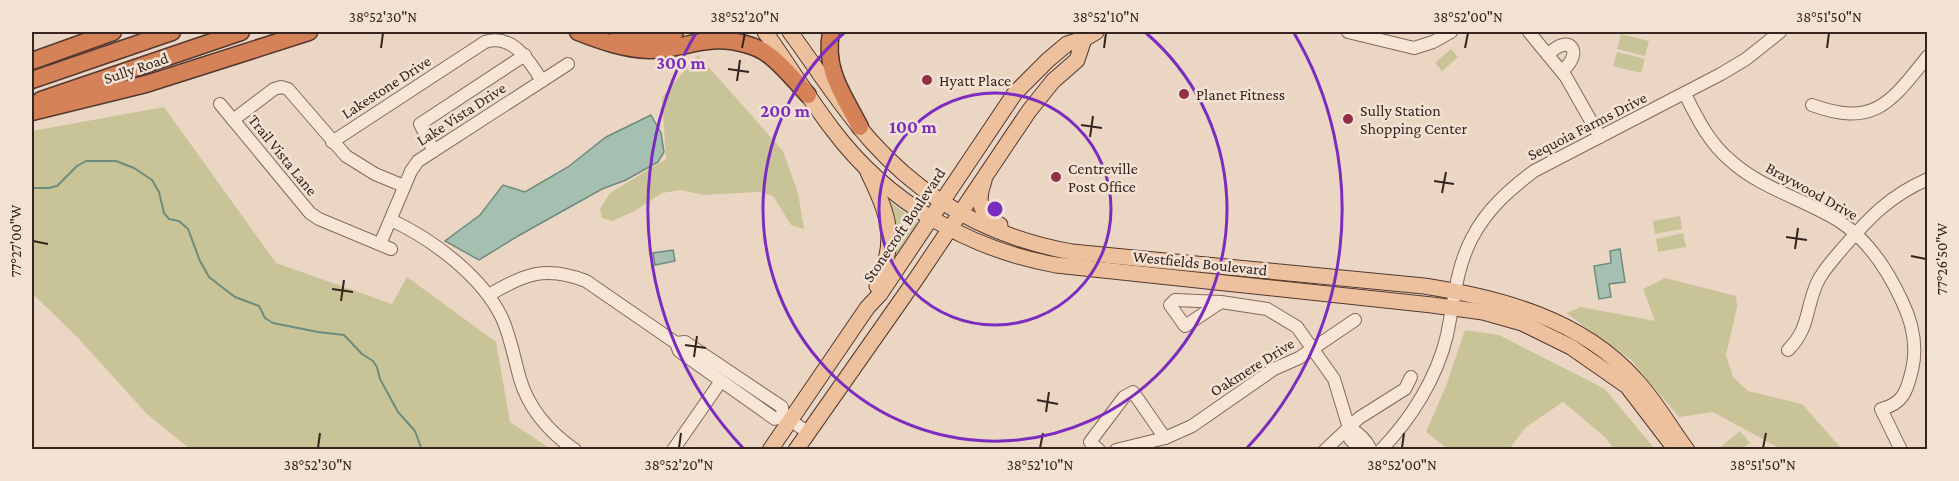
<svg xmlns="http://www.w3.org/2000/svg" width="1959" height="481" viewBox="0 0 1959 481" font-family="'Crimson Pro',serif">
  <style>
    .green { fill: #c9c398 }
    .water { fill: #a5bfb1; stroke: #6d8c7d; stroke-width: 1.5 }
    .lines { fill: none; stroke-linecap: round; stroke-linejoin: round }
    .stream { stroke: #6d8c7d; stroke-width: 2 }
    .minor-casing { stroke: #85685b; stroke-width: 14 }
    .major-casing { stroke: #53382f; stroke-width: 17 }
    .highway-casing { stroke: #53382f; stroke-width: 19 }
    .minor { stroke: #f7e5d6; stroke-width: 12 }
    .major { stroke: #edc19d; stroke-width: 15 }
    .highway { stroke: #d68259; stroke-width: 16 }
    .ticks { fill: none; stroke: #36241f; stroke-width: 2 }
    .ring { fill: none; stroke: #7b2cbf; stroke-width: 3 }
    .poi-dot { fill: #912f46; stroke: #f3e2d3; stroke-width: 2 }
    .labels { text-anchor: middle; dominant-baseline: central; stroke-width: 5; stroke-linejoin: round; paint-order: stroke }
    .street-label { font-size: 16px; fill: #36241f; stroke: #f3e2d3 }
    .poi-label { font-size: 16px; fill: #36241f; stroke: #f3e2d3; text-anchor: start }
    .centre { fill: #7b2cbf; stroke: #f3e2d3; stroke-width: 3 }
    .ring-label { font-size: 18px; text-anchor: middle; font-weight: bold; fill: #7b2cbf; stroke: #f3e2d3; stroke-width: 5; stroke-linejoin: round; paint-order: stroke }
    .neatline { fill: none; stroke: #36241f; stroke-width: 2 }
    .ticks-label { font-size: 15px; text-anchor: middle; fill: #36241f }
  </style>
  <rect width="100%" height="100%" fill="#ebd6c4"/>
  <g class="green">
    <polygon points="1621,34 1649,41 1645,56 1617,49"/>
    <polygon points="1451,49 1458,57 1442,71 1435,63"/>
    <polygon points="1617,52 1645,59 1641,73 1613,66"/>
    <polygon points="698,55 783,151 798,193 804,229 791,225 773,196 758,192 703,195 681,190 662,193 633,212 612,221 602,218 600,209 610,193 666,159 662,97"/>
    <polygon points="164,107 276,263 392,304 407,277 496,342 510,422 551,449 190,449 147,414 78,338 32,293 32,131"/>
    <polygon points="887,199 919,224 889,271"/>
    <polygon points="1680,216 1682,229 1655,234 1653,221"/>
    <polygon points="1683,233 1686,247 1658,252 1656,239"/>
    <polygon points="1665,278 1736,296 1737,307 1726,355 1733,377 1748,391 1802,404 1842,449 1779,448 1713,412 1679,417 1630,359 1566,313 1581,307 1655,321 1643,289"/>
    <polygon points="1465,330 1499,335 1605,389 1655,449 1614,449 1605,437 1563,402 1526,427 1509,449 1448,449 1426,432 1446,386"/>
    <polygon points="1740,431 1750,443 1742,449 1718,449"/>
  </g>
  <g class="water">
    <polygon points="651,115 661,133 664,152 658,162 626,180 602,189 518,236 479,260 445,241 480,215 503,185 525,192 568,167 606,137"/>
    <polygon points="1620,249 1625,282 1609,284 1611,297 1599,299 1594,266 1611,263 1610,251"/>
    <polygon points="673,250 675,261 655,265 653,253"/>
  </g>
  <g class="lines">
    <polyline class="stream" points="32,188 49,188 57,186 77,166 86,161 116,161 134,168 152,180 159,192 164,213 169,219 179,221 188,229 200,261 209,277 218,284 235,297 259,306 265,318 273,323 318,332 344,335 362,354 373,361 377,367 380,379 398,412 415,431 422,450"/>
    <g class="minor-casing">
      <g id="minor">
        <polyline points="1348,32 1414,48 1433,42 1451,32"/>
        <polyline points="1529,32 1566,77 1600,137"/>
        <path d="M1548,55c21,-23 37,-3 14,16"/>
        <path d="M1685,94c12,24 24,49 46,67 31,28 73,38 108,60 28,18 48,48 62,78 11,22 17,46 11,71 -5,21 -9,34 -31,39l20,41"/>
        <polyline points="220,104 310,213 319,219 391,249"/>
        <path d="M1812,105c63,23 79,-3 116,-49"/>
        <polyline points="233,120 274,89 281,87 288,89 346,156 375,174 404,186"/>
        <path d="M332,142l153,-100c27,-9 45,19 57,39"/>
        <polyline points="434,151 420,124 525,55"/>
        <path d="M391,220c41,19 91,56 111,98 9,20 12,40 18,61 9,30 29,53 55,71"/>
        <polyline points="380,244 411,171 418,161 568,64"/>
        <path d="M489,295c35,-21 57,-30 97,-14l90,62 3,8 96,68 8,-3"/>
        <polyline points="1221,302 1185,326 1170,305 1175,300 1221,302 1267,309 1297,327 1334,379 1349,428 1350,439 1360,450"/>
        <polyline points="676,343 685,342 782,407 783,416 808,432"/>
        <path d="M1788,350c22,-22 17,-40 29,-67 6,-13 16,-23 25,-34 27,-31 47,-53 86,-70"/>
        <path d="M1349,428c10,5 17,11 22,22"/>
        <polyline points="673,450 721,381"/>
        <polyline points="1099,450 1090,442 1124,397 1133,392 1165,438"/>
        <polyline points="1116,450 1165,438 1192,426 1274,369 1299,358 1355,320"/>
        <polyline points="1325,450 1359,418 1405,389 1411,377"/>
        <path d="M1381,450c30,-31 56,-72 66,-115 7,-33 9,-67 25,-97 15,-29 37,-48 62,-67l187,-97 25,-15 34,-27"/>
      </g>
    </g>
    <g class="major-casing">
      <g id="major">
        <path d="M765,32c23,32 44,67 68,98 54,72 135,119 223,135l376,40 51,7 39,11 49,24 56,39 49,64"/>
        <path d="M790,32c26,35 52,77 82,110 53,59 121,96 200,110l352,34c77,12 157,33 211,93 20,21 34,47 52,71"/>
        <path d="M868,172c21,44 30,67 9,114"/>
        <path d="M984,181c-8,21 -4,33 16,44"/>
        <polyline points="770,450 867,308 880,294 1015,93 1048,60 1067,44 1084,39 1096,32"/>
        <polyline points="796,450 916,279 1029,111 1053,81 1077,60 1084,39"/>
      </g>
    </g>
    <g class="highway-casing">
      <g id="highway">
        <path d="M578,32c23,9 46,17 71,18 37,0 55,-17 96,-6 8,2 18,6 25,12 14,11 26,26 38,39"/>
        <path d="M618,32c16,9 40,8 57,0"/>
        <path d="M831,32c-7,38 12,62 29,95"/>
        <polyline points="32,61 113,32"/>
        <polyline points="32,80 172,32"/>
        <polyline points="41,100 241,32"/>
        <polyline points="32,112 146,84 309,32"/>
      </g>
    </g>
    <use href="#minor" class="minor"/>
    <use href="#major" class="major"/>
    <use href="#highway" class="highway"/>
  </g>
  <path class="ticks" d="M381,48l2,-15M742,48l3,-15M1104,48l2,-15M1465,48l3,-15M1827,48l2,-15M728,69l21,3M737,81l3,-21M1081,125l21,3M1090,137l3,-21M1434,181l20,3M1442,193l4,-21M1786,237l21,3M33,241l15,3M1795,249l3,-21M1911,256l15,3M332,289l21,3M341,301l3,-21M685,345l21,3M694,357l3,-21M1037,400l21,4M1046,412l3,-20M318,448l2,-15M679,448l2,-15M1040,448l3,-15M1402,448l2,-15M1763,448l3,-15"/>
  <g class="ring">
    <circle cx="995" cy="209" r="116"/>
    <path d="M1146 33A232 232 0 1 1 844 33"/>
    <path d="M743 448A347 347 0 0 1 696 33M1294 33A347 347 0 0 1 1247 448"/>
  </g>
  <g class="poi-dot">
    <circle cx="927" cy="80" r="6"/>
    <circle cx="1184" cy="94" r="6"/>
    <circle cx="1348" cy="119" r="6"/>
    <circle cx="1056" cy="177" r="6"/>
  </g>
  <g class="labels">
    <g class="street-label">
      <text transform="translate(136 68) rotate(-19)">Sully Road</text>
      <text transform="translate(386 87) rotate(-33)">Lakestone Drive</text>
      <text transform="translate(461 114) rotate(-33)">Lake Vista Drive</text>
      <text transform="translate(1587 126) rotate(-27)">Sequoia Farms Drive</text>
      <text transform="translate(283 155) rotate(51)">Trail Vista Lane</text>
      <text transform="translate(1812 191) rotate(29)">Braywood Drive</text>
      <text transform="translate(904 225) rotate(-56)">Stonecroft Boulevard</text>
      <text transform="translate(1200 263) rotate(6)">Westfields Boulevard</text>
      <text transform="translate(1252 367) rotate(-32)">Oakmere Drive</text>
    </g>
    <g class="poi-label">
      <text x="939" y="80">Hyatt Place</text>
      <text x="1196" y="94">Planet Fitness</text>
      <text x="1360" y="110">Sully Station<tspan x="1360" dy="18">Shopping Center</tspan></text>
      <text x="1068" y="168">Centreville<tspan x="1068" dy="18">Post Office</tspan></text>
    </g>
  </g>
  <circle cx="995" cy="209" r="9" class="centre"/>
  <g class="ring-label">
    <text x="681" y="69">300 m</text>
    <text x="785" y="117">200 m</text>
    <text x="913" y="133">100 m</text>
  </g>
  <rect width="1959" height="481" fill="none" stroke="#f3e2d3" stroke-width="66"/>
  <rect x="33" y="33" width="1893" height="415" class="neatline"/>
  <g class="ticks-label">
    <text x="383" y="22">38°52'30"N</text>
    <text x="745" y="22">38°52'20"N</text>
    <text x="1106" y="22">38°52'10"N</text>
    <text x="1468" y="22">38°52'00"N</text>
    <text x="1829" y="22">38°51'50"N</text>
    <text transform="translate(16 241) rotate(-90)" y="5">77°27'00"W</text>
    <text transform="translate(1942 259) rotate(-90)" y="5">77°26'50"W</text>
    <text x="318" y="470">38°52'30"N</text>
    <text x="679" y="470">38°52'20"N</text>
    <text x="1040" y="470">38°52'10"N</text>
    <text x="1402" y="470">38°52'00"N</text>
    <text x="1763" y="470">38°51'50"N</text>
  </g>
</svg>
